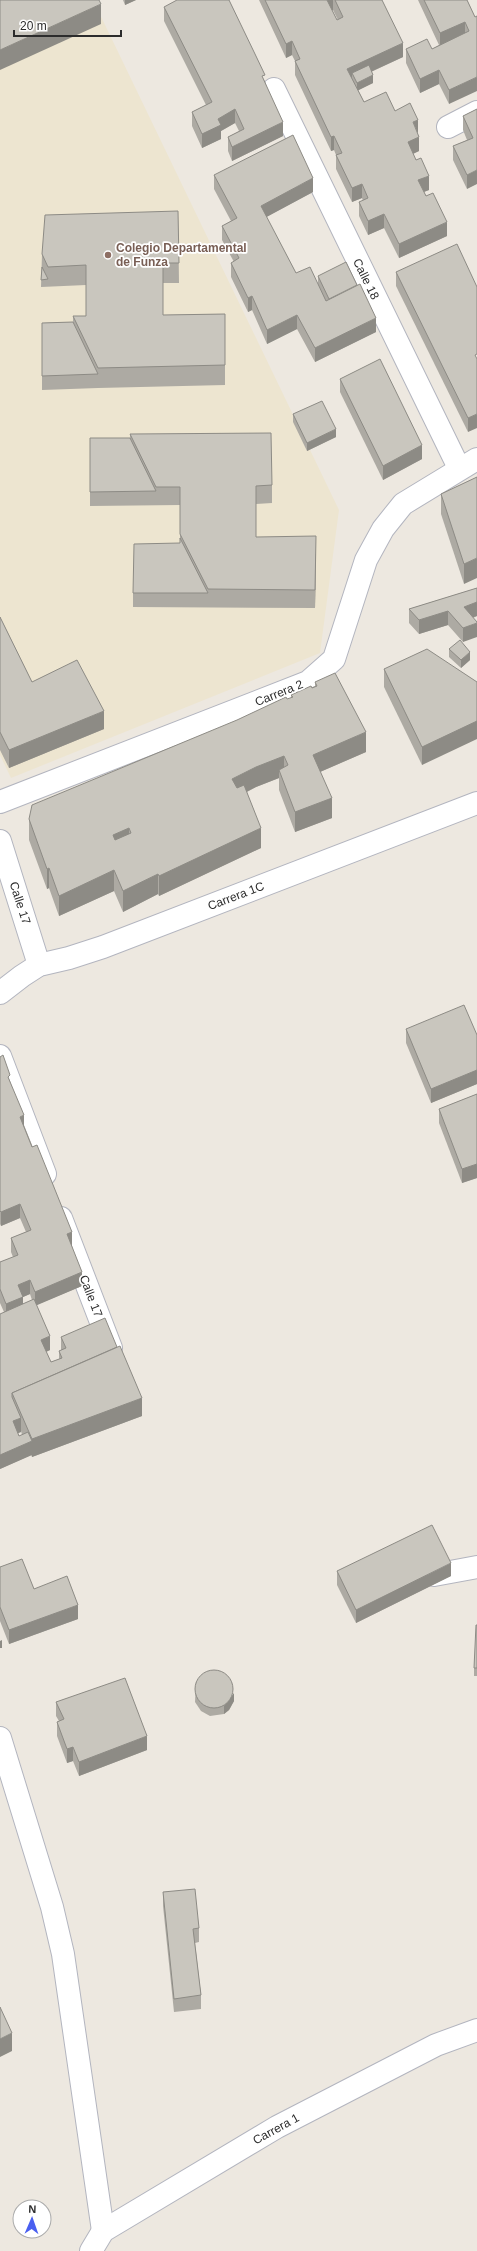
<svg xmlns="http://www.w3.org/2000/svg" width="477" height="2251" viewBox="0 0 477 2251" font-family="Arial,sans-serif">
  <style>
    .education { fill: #ede5d0 }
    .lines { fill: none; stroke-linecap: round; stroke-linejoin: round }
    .minor-casing { stroke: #b3b5bf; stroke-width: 24 }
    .minor { stroke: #fff; stroke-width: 22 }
    .wall { fill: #adaaa3; fill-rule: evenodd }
    .shaded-wall { fill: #8d8b85 }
    .building { fill: #c9c6be; stroke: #8d8b85; fill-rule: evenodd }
    .education-dot { fill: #8d6e63; stroke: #fff; stroke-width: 1.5 }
    .labels { text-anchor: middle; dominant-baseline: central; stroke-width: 3.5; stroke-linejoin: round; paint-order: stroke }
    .education-label { font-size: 12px; font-weight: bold; fill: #785e54; stroke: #fff; text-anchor: start }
    .street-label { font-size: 12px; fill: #2c2c2c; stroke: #fff }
  </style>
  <rect width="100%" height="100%" fill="#ede8e0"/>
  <polygon class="education" points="0,0 93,0 339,510 320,653 11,778 0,755"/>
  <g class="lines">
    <g class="minor-casing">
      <g id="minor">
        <polyline points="274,89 459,468"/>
        <polyline points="448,127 477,112"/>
        <polyline points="0,802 308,682 334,659 366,560 383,529 403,504 477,459"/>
        <polyline points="0,841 39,965"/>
        <polyline points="0,993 22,976 39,965 69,958 103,947 477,803"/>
        <polyline points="0,1056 45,1174"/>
        <polyline points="61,1218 111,1348"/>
        <polyline points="434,1575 477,1567"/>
        <polyline points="0,1738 52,1907 63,1954 103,2231"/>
        <polyline points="91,2251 103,2231 277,2127 436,2045 477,2030"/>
      </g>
    </g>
    <use href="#minor" class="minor"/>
  </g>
  <g class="wall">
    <polygon points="123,0 136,0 125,5"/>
    <path d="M259,0h123l21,57 -32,15 2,11 -15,7 6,12 31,9 22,23 2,17 -6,3 16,36 -5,2 23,44 -48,22 -15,-30 -16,7 -9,-19v-14l4,-1 -1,-3 -10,4 -16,-33v-14l-2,-5 -3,1 -36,-76v-14l-3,-6 -6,3zM332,10h1l5,10h-1z"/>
    <polygon points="418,0 467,0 475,17 449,104 439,84 420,93 406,63 406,49 432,49 439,45"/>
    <polygon points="164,7 265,81 283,136 232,161 228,151 228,137 239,131 235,123 221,131 221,139 202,148 192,126 192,112 206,105 164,21"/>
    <polygon points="477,109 467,189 453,160 453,146 467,140 463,130 463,116"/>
    <polygon points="214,175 313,192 266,217 296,273 318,284 318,276 376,332 315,362 297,329 267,344 252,310 248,312 231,277 231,263 234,262 222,240 222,226 231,221 214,189"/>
    <polygon points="178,211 179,283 163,283 163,315 225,314 225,385 98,388 42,390 42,323 73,322 73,316 86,316 86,285 41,287 42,254"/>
    <polygon points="396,272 477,287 468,432 396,286"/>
    <polygon points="340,379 422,459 383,480 340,392"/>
    <polygon points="293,414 336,437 307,451 293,422"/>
    <polygon points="130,434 272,485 272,503 256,504 256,537 316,554 315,608 133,607 133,593 180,543 180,505 90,506 90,438 130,438"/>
    <polygon points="477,477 464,584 441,514 441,494"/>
    <polygon points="477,588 477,616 473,618 463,642 448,625 419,634 409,623 409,609"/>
    <polygon points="0,617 32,682 104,729 9,768 0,750"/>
    <polygon points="449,649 470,660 461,668 449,657"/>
    <polygon points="384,669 477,682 422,765 384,687"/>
    <polygon points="315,682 366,752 320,772 332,818 295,832 279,790 279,778 256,787 247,792 261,848 159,896 158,894 123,912 114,891 59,916 49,888 47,889 29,840 29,819 291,698 291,695 315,686"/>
    <polygon points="406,1029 477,1035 477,1084 431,1103 406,1043"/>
    <path d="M0,1057l10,24 14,44 48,120v1l10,40 -46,19 14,45 -4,2 5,10 8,-3v-8l2,-1v-13l81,79 -110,41 -1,-2 -31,14 4,-157 -4,-9v-41l13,-5 -2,-5v-14l15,-6 -6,-14 -19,8 -1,-2zM30,1294l2,6 -9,4v-7zM21,1431l1,4 -3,1 -1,-3 3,-1z"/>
    <polygon points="477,1094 477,1178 462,1183 439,1123 439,1109"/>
    <polygon points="0,1567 34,1589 78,1619 9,1644 0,1621"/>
    <polygon points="337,1571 451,1576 356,1623 337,1585"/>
    <polygon points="477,1625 477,1676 474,1676 474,1668"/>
    <polygon points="196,1681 234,1701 229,1710 224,1714 210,1716 201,1711 195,1702"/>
    <polygon points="56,1702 147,1750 79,1776 73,1761 67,1763 57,1736 57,1722 59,1721 56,1716"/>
    <polygon points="163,1892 199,1928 199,1942 195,1943 201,1995 201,2009 174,2012 163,1906"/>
  </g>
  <g class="shaded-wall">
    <polygon points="125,0 136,0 125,5"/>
    <polygon points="327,0 333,0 333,10 327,13"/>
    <polygon points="101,4 101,24 0,70 0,50"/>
    <polygon points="465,22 465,36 440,47 440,33"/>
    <polygon points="292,41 292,55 286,58 286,44"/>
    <polygon points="403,43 403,57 355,79 352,73 352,80 347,69"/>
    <polygon points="439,70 439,84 420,93 420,79"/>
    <polygon points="373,75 373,83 357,91 357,83"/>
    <polygon points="477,77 477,91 449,104 449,90"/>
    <polygon points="235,109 235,123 221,131 221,139 202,148 202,134 218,119"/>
    <polygon points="418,120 418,134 413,122"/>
    <polygon points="283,122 283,136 232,161 232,147"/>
    <polygon points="334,136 334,150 331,151 331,137"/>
    <polygon points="419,137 419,151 408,156 408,142"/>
    <polygon points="477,170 477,184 467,189 467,175"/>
    <polygon points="429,176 429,190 418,194 418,180"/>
    <polygon points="313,178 313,192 261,220 261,206"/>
    <polygon points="362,184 362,198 352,202 352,188"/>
    <polygon points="384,214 384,228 368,235 368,221"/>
    <polygon points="447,222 447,236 399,258 399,244"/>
    <polygon points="252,296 252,310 248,312 248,298"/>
    <polygon points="297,315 297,329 267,344 267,330"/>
    <polygon points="376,318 376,332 315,362 315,348"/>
    <polygon points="477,414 477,428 468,432 468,418"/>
    <polygon points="336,429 336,437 307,451 307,443"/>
    <polygon points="422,445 422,459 383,480 383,466"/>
    <polygon points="316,536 316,554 315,608 315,590"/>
    <polygon points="477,558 477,578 464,584 464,564"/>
    <polygon points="477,602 477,616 464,620 464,607"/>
    <polygon points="448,611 448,625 419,634 419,620"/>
    <polygon points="477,623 477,637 463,642 463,628"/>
    <polygon points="470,652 470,660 461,668 461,660"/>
    <polygon points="104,711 104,729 9,768 9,750"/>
    <polygon points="477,717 477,739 422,765 422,747"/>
    <polygon points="366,732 366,752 313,775 313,755"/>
    <polygon points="284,756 284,776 279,770 279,778 256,787 232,799 232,779 256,767"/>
    <polygon points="332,798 332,818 295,832 295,812"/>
    <polygon points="129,828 129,848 113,855 113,835"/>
    <polygon points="261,828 261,848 159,896 159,876"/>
    <polygon points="49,868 49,888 47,889 47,869"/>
    <polygon points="114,870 114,891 59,916 59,896"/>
    <polygon points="158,874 158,894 123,912 123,891"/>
    <polygon points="477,1070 477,1084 431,1103 431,1089"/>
    <polygon points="24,1115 24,1129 20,1117"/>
    <polygon points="477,1164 477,1178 462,1183 462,1169"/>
    <polygon points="20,1204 20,1218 1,1226 1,1212"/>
    <polygon points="72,1232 72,1245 67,1248 67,1234"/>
    <polygon points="82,1272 82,1286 35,1306 35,1292"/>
    <polygon points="30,1280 30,1294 23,1297 23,1311 6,1318 6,1304 18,1285"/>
    <polygon points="50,1336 50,1350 41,1354 41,1340"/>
    <polygon points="142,1398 142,1416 32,1457 32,1439"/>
    <polygon points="21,1418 21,1432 13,1435 13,1421"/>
    <polygon points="32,1441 32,1455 0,1469 0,1455"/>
    <polygon points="451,1563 451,1576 356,1623 356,1610"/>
    <polygon points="78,1605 78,1619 9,1644 9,1630"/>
    <polygon points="2,1640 2,1648 0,1648 0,1641"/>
    <polygon points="234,1693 234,1701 229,1710 224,1714 224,1706"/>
    <polygon points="147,1736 147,1750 79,1776 79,1762"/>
    <polygon points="73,1747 73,1761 67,1763 67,1749"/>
    <polygon points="12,2033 12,2051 0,2057 0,2039"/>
  </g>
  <g class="building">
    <polygon points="0,0 99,0 101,4 0,50"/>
    <polygon points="177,0 229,0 255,54 265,75 262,76 283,122 232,147 228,137 244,129 235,109 218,119 221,125 202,134 192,112 212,102 164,7"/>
    <polygon points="265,0 327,0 337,20 343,17 335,0 382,0 403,43 347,69 364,102 386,92 395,111 410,103 418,120 413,122 419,137 408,142 416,160 421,158 429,176 418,180 426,196 433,193 447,222 399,244 384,214 368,221 359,202 368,198 362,184 352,188 336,155 342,153 334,136 331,137 295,61 300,59 292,41 286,44"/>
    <polygon points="424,0 467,0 475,17 477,16 477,77 449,90 439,70 420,79 406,49 427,39 432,49 469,31 465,22 440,33"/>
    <polygon points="369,65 373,75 357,83 352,73"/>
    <polygon points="477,109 477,170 467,175 453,146 473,138 463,116"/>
    <polygon points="293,135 313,178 261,206 296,273 310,267 326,301 360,284 376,318 315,348 297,315 267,330 252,296 248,298 231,263 239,258 222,226 237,218 214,175"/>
    <polygon points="178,211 179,263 163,263 163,315 225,314 225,365 98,368 73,316 86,316 86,265 48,267 42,254 45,215"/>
    <polygon points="457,244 477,287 477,354 475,355 477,359 477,414 468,418 396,272"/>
    <polygon points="346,262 357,285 329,299 318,276"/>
    <polygon points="42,267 48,279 41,280"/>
    <polygon points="73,322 98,374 42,376 42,323"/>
    <polygon points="380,359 422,445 383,466 340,379"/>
    <polygon points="322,401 336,429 307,443 293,414"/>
    <polygon points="271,433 272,485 256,486 256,537 316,536 315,590 208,589 180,534 180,487 156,487 130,434"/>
    <polygon points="90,438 130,438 156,491 90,492"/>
    <polygon points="477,477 477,558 464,564 441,494"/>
    <polygon points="180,538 208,593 133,593 134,544 180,543"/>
    <polygon points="477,588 477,602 464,607 477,622 477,623 463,628 448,611 419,620 409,609"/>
    <polygon points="0,617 32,682 77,660 104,711 9,750 0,732"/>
    <polygon points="460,640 470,652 461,660 449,649"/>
    <polygon points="427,649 477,682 477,721 422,747 384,669"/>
    <path d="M335,673l31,59 -53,23 19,43 -37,14 -16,-42 9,-5 -4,-9 -28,11 -24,12 5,9 7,-3 17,43 -102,48 -1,-2 -35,17 -9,-21 -55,26 -10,-28 -2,1 -18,-50 3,-14 205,-85 49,-23 1,2 6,-2 -2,-2 20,-9 1,2 5,-2 -2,-4zM129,828l2,5 -16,7 -2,-5z"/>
    <polygon points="464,1005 477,1035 477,1070 431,1089 406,1029"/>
    <polygon points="3,1055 10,1075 8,1077 24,1115 20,1117 32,1147 37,1145 72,1232 67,1234 82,1272 35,1292 30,1280 18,1285 23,1297 6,1304 0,1289 0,1262 18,1255 11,1238 31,1230 20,1204 1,1212 0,1211 0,1057"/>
    <polygon points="477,1094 477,1164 462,1169 439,1109"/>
    <polygon points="34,1299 50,1336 41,1340 51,1362 62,1358 59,1351 66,1348 61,1337 105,1318 117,1347 12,1393 12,1397 21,1418 13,1421 19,1436 28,1432 32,1441 0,1455 0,1314"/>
    <polygon points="120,1346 142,1398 32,1439 12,1393"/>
    <polygon points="432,1525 451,1563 356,1610 337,1571"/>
    <polygon points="22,1559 34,1589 67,1576 78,1605 9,1630 0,1607 0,1567"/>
    <polygon points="476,1625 477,1625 477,1668 474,1668"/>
    <circle cx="214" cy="1689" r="19"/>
    <polygon points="125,1678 147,1736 79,1762 73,1747 67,1749 57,1722 64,1719 56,1702"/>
    <polygon points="195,1889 199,1928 193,1929 201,1995 174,1999 163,1892"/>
    <polygon points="0,2007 12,2033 0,2039"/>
  </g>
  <circle class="education-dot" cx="108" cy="255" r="4"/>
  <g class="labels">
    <g class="education-label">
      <text x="116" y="248">Colegio Departamental<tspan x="116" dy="14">de Funza</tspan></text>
    </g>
    <g class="street-label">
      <text transform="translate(366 279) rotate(64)">Calle 18</text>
      <text transform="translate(279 693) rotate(-22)">Carrera 2</text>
      <text transform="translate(236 896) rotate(-21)">Carrera 1C</text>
      <text transform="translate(20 903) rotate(72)">Calle 17</text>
      <text transform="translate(91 1296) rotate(69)">Calle 17</text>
      <text transform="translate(276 2129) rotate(-29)">Carrera 1</text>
    </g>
  </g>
  <g transform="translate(32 2219) rotate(2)"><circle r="19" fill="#ffffff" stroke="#ababab"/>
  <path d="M0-3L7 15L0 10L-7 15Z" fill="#4a5ff0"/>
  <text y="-6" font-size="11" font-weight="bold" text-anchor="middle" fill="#2c2c2c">N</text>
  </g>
  <path d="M14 30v6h107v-6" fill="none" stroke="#2c2c2c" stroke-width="2"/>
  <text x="20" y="30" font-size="12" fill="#2c2c2c" stroke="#ffffff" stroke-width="3" paint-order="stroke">20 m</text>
</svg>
